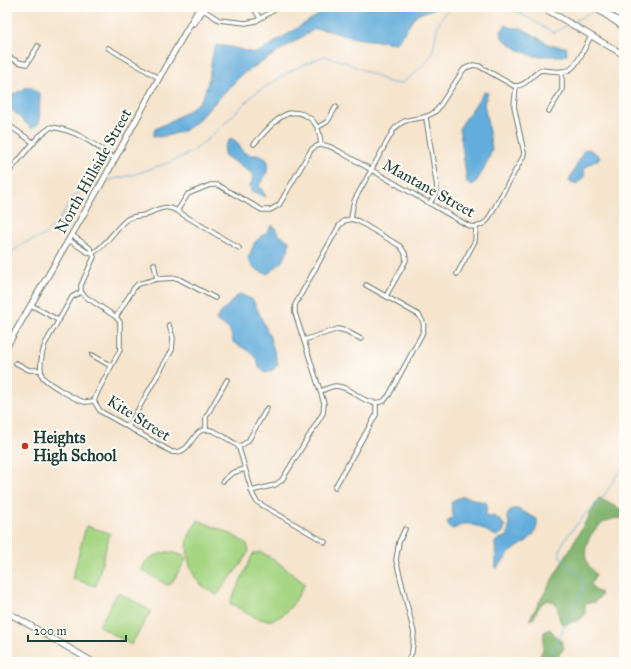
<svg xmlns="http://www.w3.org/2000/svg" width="631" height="669" viewBox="0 0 631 669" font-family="'IM FELL Great Primer',serif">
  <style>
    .green { fill: #a6d583; stroke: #62895c }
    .forest { fill: #84b671; stroke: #527a52 }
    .water { fill: #64addc; stroke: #427588 }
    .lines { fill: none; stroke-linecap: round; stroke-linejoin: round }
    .stream { stroke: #64addc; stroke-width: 1 }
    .street-casing { stroke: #6a776a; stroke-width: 5.5 }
    .secondary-casing { stroke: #6a776a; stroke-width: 7 }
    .highway-casing { stroke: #6a776a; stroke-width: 9 }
    .street { stroke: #fff; stroke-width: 3.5 }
    .secondary { stroke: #fff; stroke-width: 5 }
    .highway { stroke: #fff; stroke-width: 7 }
    .poi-dot { fill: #c8321e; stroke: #fdfcf7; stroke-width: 1.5 }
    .labels { text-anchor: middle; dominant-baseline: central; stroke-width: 4; stroke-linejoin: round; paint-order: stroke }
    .street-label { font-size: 16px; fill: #1f3d34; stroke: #fdfcf7 }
    .poi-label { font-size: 16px; font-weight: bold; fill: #1f3d34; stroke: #fdfcf7; text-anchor: start }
  </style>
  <rect width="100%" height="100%" fill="#fdfcf7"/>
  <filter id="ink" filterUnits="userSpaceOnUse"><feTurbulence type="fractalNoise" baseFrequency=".025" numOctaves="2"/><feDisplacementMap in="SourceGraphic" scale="8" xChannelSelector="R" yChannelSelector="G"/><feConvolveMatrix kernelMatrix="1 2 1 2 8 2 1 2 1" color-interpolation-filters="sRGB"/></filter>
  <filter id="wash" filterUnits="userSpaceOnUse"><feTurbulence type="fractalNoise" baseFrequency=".012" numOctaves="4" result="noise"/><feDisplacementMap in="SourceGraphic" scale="16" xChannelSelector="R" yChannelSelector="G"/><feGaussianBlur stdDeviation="0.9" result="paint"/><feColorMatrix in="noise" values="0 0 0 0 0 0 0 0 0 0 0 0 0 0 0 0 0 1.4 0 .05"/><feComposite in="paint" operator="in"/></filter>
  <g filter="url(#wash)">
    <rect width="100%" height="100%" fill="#f6e4cd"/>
    <g class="green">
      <path d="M198,520l35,15 14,9 2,7 -8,13 -24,31c-4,-3 -9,-5 -13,-8 -14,-11 -20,-34 -15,-51 2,-6 6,-11 9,-16z"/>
      <polygon points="86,526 110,533 96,586 72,579"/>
      <path d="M167,552l8,1 11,4 -1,4 -14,23 -4,1 -25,-15c2,-12 15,-16 25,-18z"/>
      <path d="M261,552l14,8 30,24c-10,17 -22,44 -48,34 -9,-3 -18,-10 -27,-15l23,-49z"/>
      <polygon points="118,592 151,611 131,645 99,626"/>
    </g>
    <g class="forest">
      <path d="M599,498l25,13v8c-21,-5 -42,19 -38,39 1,7 5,11 10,16l-5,10 3,6 7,3v3l-6,6 -10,2v11l-6,5 -16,5c-9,-9 1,-20 -15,-25 -8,3 -12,11 -14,18l-5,2z"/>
      <polygon points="550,629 557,638 562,642 564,648 558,656 555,662 540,662 540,656 543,649 544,632"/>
    </g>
    <g class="water">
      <path d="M333,7h106l-23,8 -19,28c-16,-2 -32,-3 -47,-6 -12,-2 -25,-10 -37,-7l-72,45 -13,14 -36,37 -9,5 -13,4 -11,2 -6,-1 2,-7c11,-5 38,-20 45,-28 5,-6 7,-15 9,-23 2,-11 2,-22 7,-33l15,2 23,6 7,-2 57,-36z"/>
      <polygon points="506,25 512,28 521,28 527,31 550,45 566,47 567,54 563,56 534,56 517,49 502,38 501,31"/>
      <polygon points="29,86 40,94 39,123 32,129 7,105 9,96 16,93"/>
      <path d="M484,92l4,1 -4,10 8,46c-3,10 -12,30 -20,37l-5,-3 -7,-52v-4z"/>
      <path d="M231,138l6,4 6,10 7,3h11l7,6c1,9 -3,17 -9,24l7,12 -15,-6 -1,-5 2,-4 1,-8 -29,-19 1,-9z"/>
      <path d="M589,149l10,7 1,2c-4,3 -16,9 -16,12 0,2 1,5 1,7l-9,7 -7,-3 15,-31z"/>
      <path d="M271,226h3l4,8 11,7c1,15 -11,26 -22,33 -9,-3 -16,-6 -19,-16l7,-16 12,-10z"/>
      <path d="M240,294l13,6 17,37 8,27 -5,6 -7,3 -7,-5c-1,-15 -15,-19 -26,-26 -1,-5 -2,-12 -7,-15 -4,-4 -7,-3 -10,-8 4,-6 19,-22 24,-25z"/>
      <path d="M463,496l24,7 -1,14 7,-1 7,4 5,6 -2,6 -6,4c-9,-3 -23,-14 -32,-12 -5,1 -8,4 -12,5l-4,-2 -2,-5 6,-6 -2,-13 3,-3z"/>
      <path d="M513,509h5l19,10c2,19 -14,23 -26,33 -6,5 -9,12 -15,17l-1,-27 4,-3 9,-3 1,-15 -2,-4 2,-5z"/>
    </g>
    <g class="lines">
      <g class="stream">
        <polyline points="509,7 554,33 567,25"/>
        <polyline points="572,22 596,10"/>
        <path d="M106,181l30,-7 34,-12 22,-10 22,-18 40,-40 38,-24 32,-14 21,6 46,21h11c10,-8 22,-16 29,-28 4,-8 4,-18 6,-27 2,-8 8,-15 13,-21"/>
        <polyline points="7,253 16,249 24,243 43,236 57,223 72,199 82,190 99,183"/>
        <polyline points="549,662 554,648 583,589 583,579 560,557 560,549 565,539 586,513 599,504 617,475 624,468"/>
      </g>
    </g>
  </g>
  <g filter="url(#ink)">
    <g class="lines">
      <g class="street-casing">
        <g id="street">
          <polyline points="202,9 219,20 246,23 256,21 279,7"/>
          <polyline points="254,9 260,18"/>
          <polyline points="108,48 159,78"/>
          <polyline points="7,56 18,62 27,64 38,46"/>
          <polyline points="549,111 562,90 562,71"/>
          <polyline points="426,118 437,187 436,193 430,203"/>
          <polyline points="7,124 34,143"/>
          <polyline points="318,127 327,122 336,107"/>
          <path d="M254,144c8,-8 19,-23 29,-28 12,-8 28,-1 34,11 3,5 3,12 4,18"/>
          <path d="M7,174l31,-37 13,-10c26,3 44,18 64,32"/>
          <polyline points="177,211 239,248"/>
          <polyline points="351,219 358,221 400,246 405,253 406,260 403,266 386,296"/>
          <polyline points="72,235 90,248 94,257 81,285 81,292 86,297 116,317 120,322 120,350 98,391 94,401"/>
          <polyline points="69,240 87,252 93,253"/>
          <path d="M93,253c13,-7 21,-23 33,-33 6,-5 15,-3 21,-6 12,-5 18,-10 30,-3l11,-17 22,-9h8l44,25h8l9,-5 32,-55c10,-10 21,-3 31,3l127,73c7,2 12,0 18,-5l36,-64 1,-4 -10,-47 2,-20"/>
          <polyline points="154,264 157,279"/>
          <polyline points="457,274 475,241 476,227"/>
          <path d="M81,292l-9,5 -27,47c-3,9 -6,23 -3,32 3,6 35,25 43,26 3,0 6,-1 9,-1"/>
          <polyline points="31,305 58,320"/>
          <polyline points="116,317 134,288 138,284 157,279 177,278 215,298"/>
          <polyline points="304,340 338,329 346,331 361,339"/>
          <polyline points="92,355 111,366"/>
          <polyline points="16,363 29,370 41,370"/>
          <path d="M321,391c5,-2 10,-5 15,-5 19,1 27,22 48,15l5,-6 33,-61c3,-8 2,-12 -3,-19l-53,-30"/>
          <path d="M94,401l6,10 72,41c21,3 20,-27 38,-22 10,2 18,10 27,15l2,3 14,47 4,7 68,40"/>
          <polyline points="128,427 172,350 173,338 169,325"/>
          <polyline points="206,430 206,417 227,380"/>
          <polyline points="239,447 248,441 267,408"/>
          <polyline points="223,481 232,473 245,469"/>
          <polyline points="335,487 376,415 376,403"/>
          <path d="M251,491l24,-6 7,-5 41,-67 1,-10 -29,-90v-8l44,-79 5,-5 7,-2 2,-14 2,-6 38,-68c14,-19 27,-6 44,-21l27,-41 9,-4 6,1 35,20c12,1 17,-11 27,-16 8,1 20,3 28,0 9,-4 17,-26 22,-34"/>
          <polyline points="405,529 399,542 396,560 414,633 412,652 407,662"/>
        </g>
      </g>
      <g class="secondary-casing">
        <g id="secondary">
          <polyline points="542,7 624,55"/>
          <polyline points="194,23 205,7"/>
          <polyline points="7,346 100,186 159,78 200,7"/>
          <polyline points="7,612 93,662"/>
        </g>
      </g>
      <g class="highway-casing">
        <g id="highway">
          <polyline points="596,7 624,26"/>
          <polyline points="611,7 624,16"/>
        </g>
      </g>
      <use href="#street" class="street"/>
      <use href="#secondary" class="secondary"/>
      <use href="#highway" class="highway"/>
    </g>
  </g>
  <circle class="poi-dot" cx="25" cy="446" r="4"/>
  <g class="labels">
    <g class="street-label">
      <text transform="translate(93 171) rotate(-61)">North Hillside Street</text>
      <text transform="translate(429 188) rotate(29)">Mantane Street</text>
      <text transform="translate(139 418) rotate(32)">Kite Street</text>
    </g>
    <g class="poi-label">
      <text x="33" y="437">Heights<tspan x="33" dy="18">High School</tspan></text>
    </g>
  </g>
  <rect width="631" height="669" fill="none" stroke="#fdfcf7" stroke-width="24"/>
  <path d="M28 635v6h98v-6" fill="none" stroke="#1f3d34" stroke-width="2"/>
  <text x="34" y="635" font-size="12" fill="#1f3d34" stroke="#fdfcf7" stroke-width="3" paint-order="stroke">200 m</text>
</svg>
